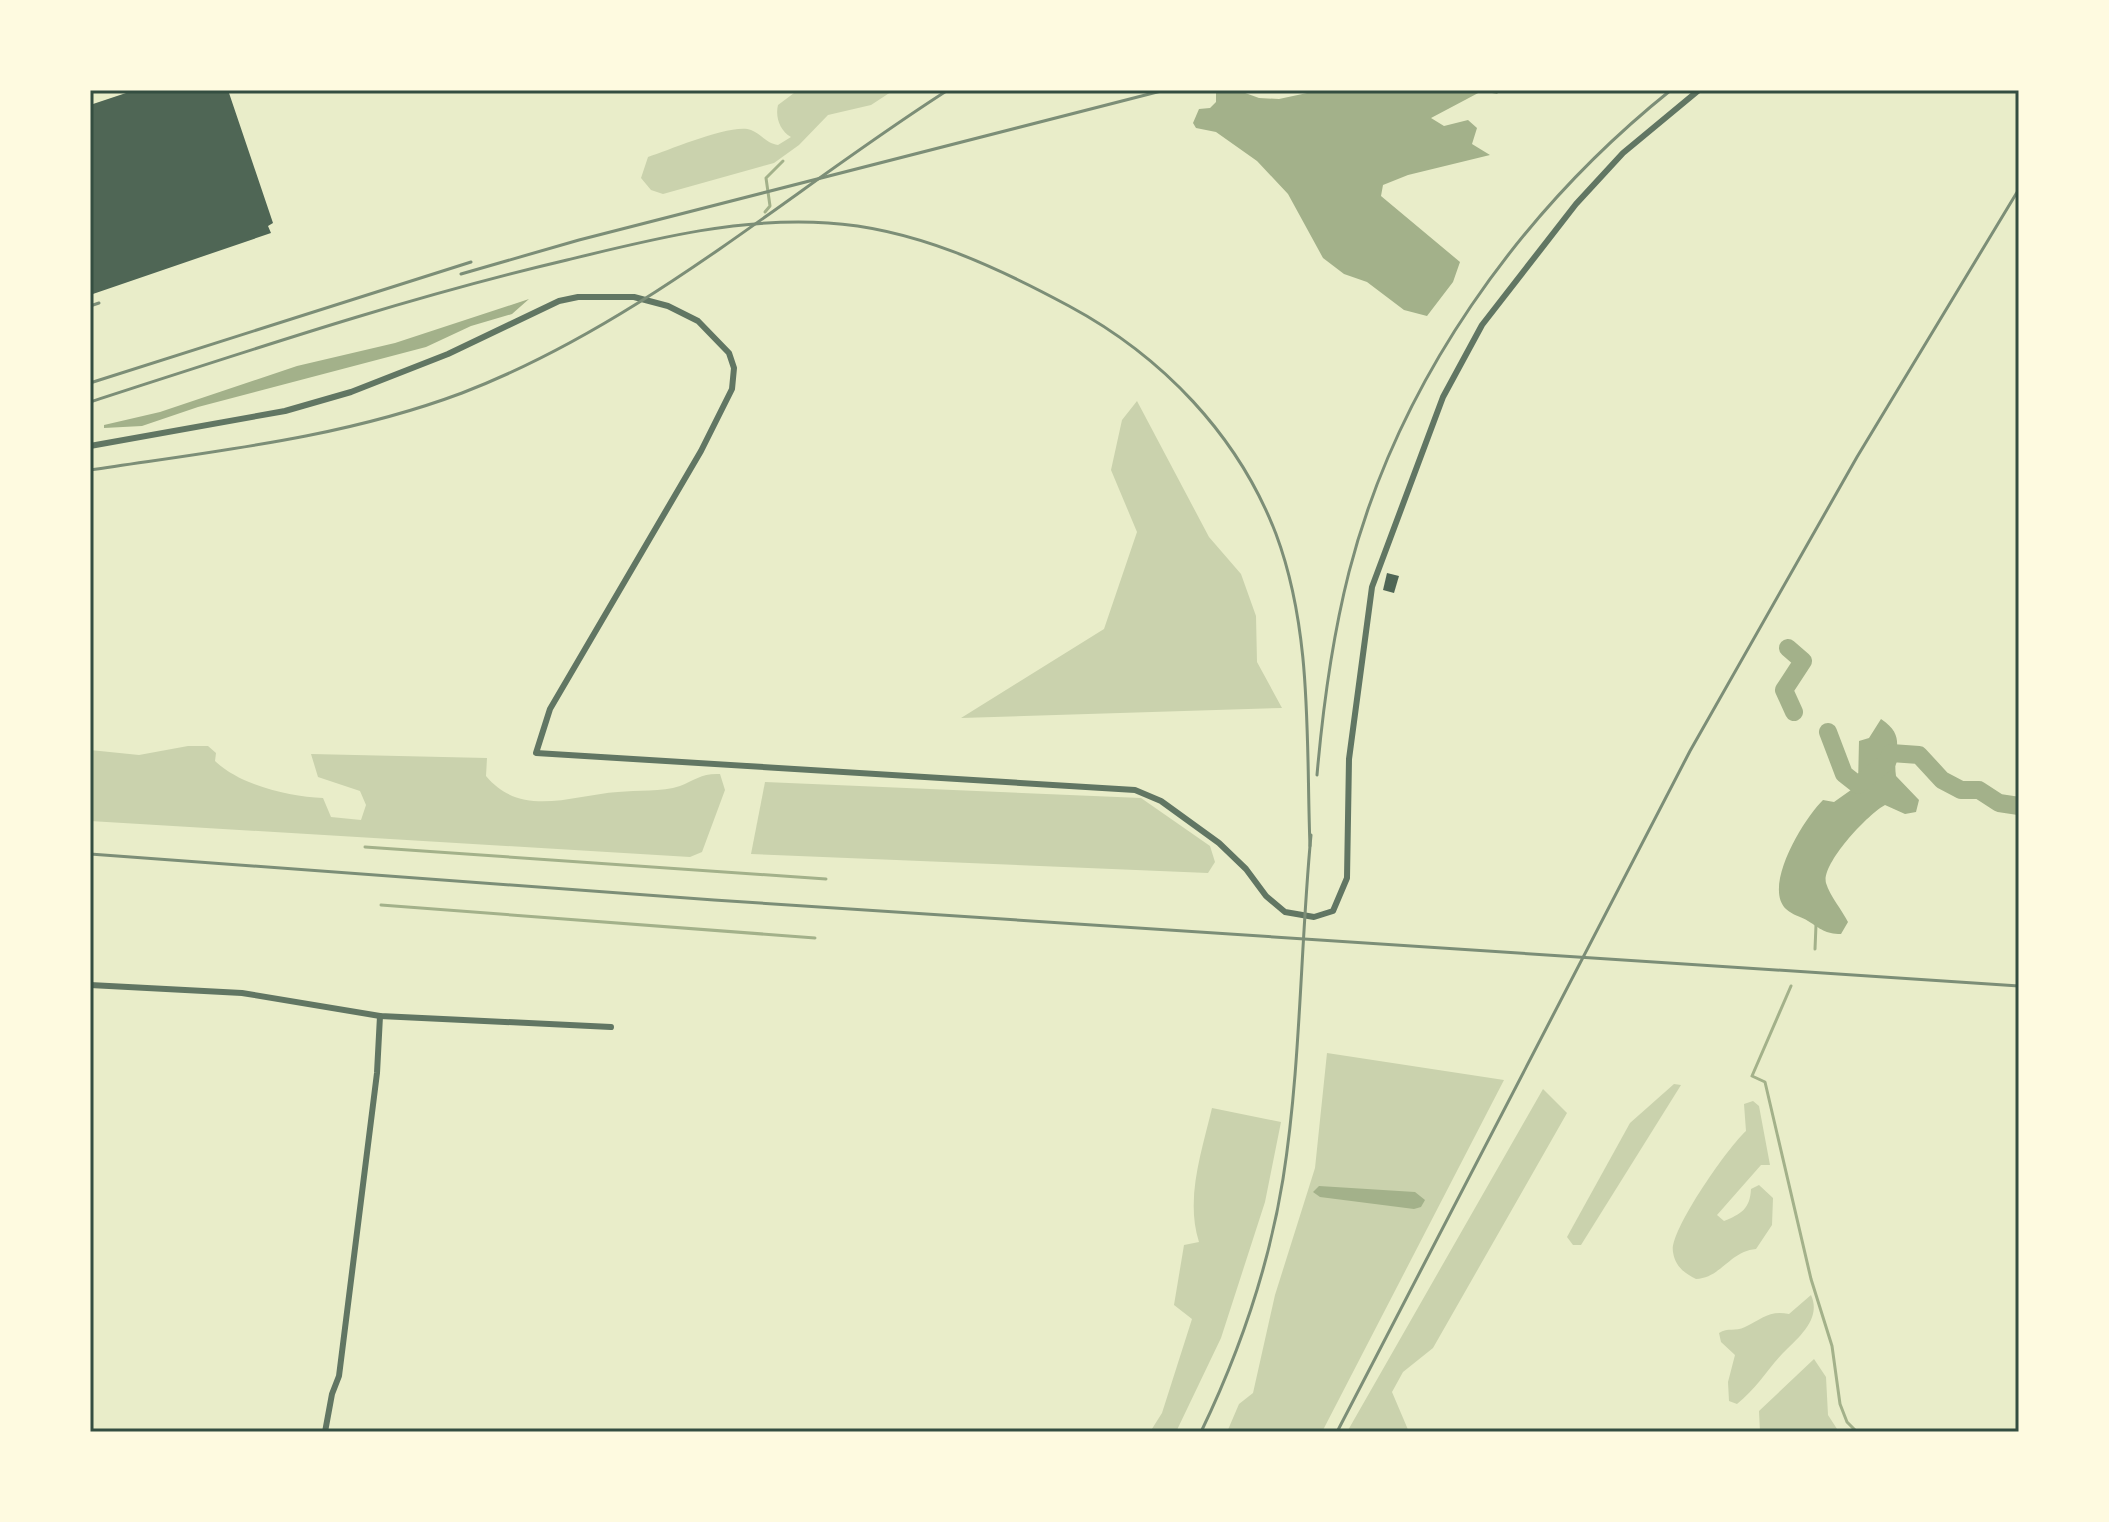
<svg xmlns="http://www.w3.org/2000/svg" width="2109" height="1522" font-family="'Fira Sans Condensed',sans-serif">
<rect width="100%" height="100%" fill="#e9edc9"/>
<!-- green -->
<g fill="#cad2ad">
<path d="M798,90h96l-23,15 -43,10 -29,30 -25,18 -111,31 -12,-4 -10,-12 7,-21c22,-7 84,-34 103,-27 10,4 15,13 27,15l13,-8c-11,-6 -16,-20 -13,-32z"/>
<path d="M1137,401l72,136 32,37 15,42 1,46 25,46 -321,10 143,-89 33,-97 -26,-62 11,-50z"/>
<path d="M188,746h20l8,7 -1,8c25,24 74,36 108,37l8,19 30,3 5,-15 -6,-14 -42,-14 -7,-23 176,4 -1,18c36,43 86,19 132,16 19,-2 44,0 62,-6 15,-6 22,-13 40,-12l5,16 -23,62 -12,5 -600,-36v-71l49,5z"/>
<path d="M765,782l376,16 69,48 5,16 -7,11 -457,-19z"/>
<path d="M1327,1053l177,27 -182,352h-95l12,-28 14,-11 22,-98 40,-127z"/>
<path d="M1674,1084l7,1 -100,160h-8l-6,-8 63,-114z"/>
<path d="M1543,1089l24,24 -134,235 -30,24 -11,20 17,40h-62z"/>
<path d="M1753,1101l6,5 11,59h-9l-44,50 7,6c17,-7 26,-12 27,-32l8,-4 14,13 -1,27 -16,24c-26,2 -35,29 -60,30 -12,-6 -21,-13 -23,-27 -4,-21 56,-106 73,-121l-2,-27z"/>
<path d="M1212,1108l69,14 -16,80 -44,136 -45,94h-26l12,-19 30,-94 -18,-14 10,-60 15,-3c-14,-44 3,-91 13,-134z"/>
<path d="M1811,1295c11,24 -13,43 -28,58 -16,17 -27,36 -46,51l-8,-3 -1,-19 7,-27 -14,-13 -2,-9c9,-6 16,-1 26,-6 17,-8 24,-17 44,-13z"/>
<path d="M1814,1359l12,18 2,38 11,17h-79l-1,-21z"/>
</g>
<!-- water -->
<g fill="#a3b18a">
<path d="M1216,90h21l22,8 20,1 42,-9h180l-4,4 -15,-3 -51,27 13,8 24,-6 9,8 -5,16 18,11 -82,20 -25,10 -2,11 79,66 -7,20 -26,34 -23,-6 -37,-28 -23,-8 -21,-16 -35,-64 -31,-33 -41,-29 -20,-4 -3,-5 6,-14 11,-1 6,-6z"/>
<path d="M529,299l-17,15 -41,12 -45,21 -228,60 -56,19 -38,2v-3l56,-13 137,-46 98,-23z"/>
<path d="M1881,719c27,18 11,31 15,57l23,24 -3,12 -11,2 -20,-9c-17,9 -64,59 -59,78 4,13 16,27 22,39l-7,12c-16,0 -20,-5 -33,-13 -6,-4 -16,-6 -22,-12 -24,-23 19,-92 37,-109l11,2 24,-17 1,-44 10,-3z"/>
<path d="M1319,1186l96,6 10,8 -4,7 -7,2 -94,-12 -7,-5z"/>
</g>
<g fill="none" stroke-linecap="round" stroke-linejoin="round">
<!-- stream -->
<g stroke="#a3b18a" stroke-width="3">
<path d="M765,212l5,-6 -4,-28 17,-17"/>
<path d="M365,847l461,32"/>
<path d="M381,905l434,33"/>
<path d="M1815,949l1,-24"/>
<path d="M1791,986l-39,90 13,6 46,197 21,67 8,58 7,18 10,10"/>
</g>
<!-- river -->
<g stroke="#a3b18a" stroke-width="18">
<path d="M1788,648l15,13 -19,29 10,22"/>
<path d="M1828,732l16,42 14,11 29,-23 4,-9 28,2 23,25 19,10h18l20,13 20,3"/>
</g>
</g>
<!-- building -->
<g fill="#4f6655">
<path d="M135,90h93l45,133 -5,3 3,7 -181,62v-190z"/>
<path d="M1387,573l12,3 -5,17 -11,-3z"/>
</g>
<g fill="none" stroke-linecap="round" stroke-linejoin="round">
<!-- minor -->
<g stroke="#617663" stroke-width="6">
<path d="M90,446l195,-35 66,-19 97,-38 111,-53 19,-4h56l34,9 30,15 31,32 5,15 -2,21 -31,62 -151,258 -14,44 599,37 26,11 58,42 27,26 20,27 19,16 29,5 19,-6 14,-33 2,-119 23,-172 71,-190 39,-72 94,-121 47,-51 76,-63"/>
<path d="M90,985l152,8 138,23 231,11"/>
<path d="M325,1432l7,-38 7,-18 38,-303 3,-57"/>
</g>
<!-- rail -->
<g stroke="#7c8e77" stroke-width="3">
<path d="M461,274l118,-34 586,-150"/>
<path d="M90,306l9,-3"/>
<path d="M90,383l381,-121"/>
<path d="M90,402c158,-51 315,-104 477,-142 86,-21 172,-43 261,-37 85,5 167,43 241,83 93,50 169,129 207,228 37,99 30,209 34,312"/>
<path d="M90,470c126,-19 252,-32 372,-77 180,-69 326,-201 486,-303"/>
<path d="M1317,775c6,-69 15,-136 32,-203 49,-190 170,-360 322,-482"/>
<path d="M90,854l624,46 1305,86"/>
<path d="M1201,1432c38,-79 68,-166 82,-253 18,-114 17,-229 28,-344"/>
<path d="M1337,1432l353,-681 167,-294 162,-268"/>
</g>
</g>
<!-- border -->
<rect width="2109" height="1522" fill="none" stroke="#fefae0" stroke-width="184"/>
<rect x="92" y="92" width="1925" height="1338" fill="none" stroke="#344e41" stroke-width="3"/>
</svg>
